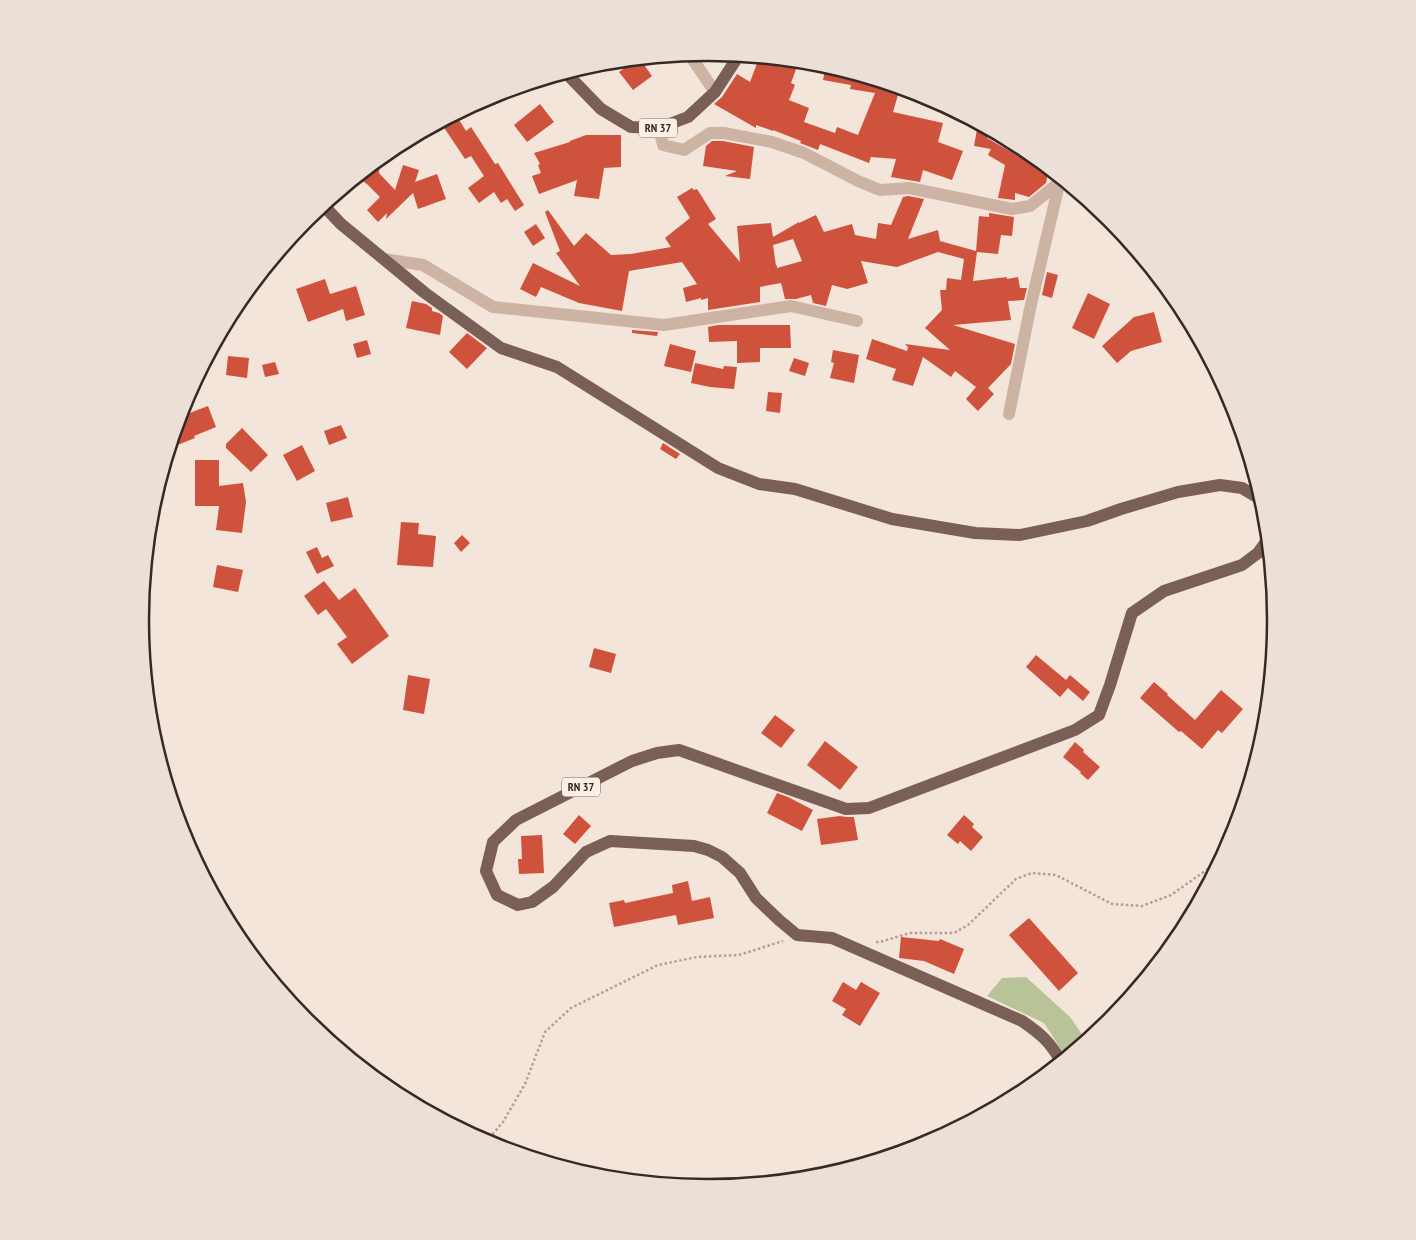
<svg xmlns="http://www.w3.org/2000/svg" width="1416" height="1240" font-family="'PT Sans Narrow',sans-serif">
<rect width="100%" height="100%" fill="#f3e5d9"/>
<!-- green -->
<path fill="#b9c398" d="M1026,977l44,40 16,23 -20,17 -22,-34 -57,-27 15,-18z"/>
<!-- building -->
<g fill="#cf523c" fill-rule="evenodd">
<path d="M759,58l40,3 -8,22 4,2 -6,15 20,8 -5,14 31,11 2,-6 21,8 17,-42 -25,-4 1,-4 -28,-5 3,-15 74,23 -7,24 50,11 -5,19 25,9 -11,29 -29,-10 -3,12 -29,-5 5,-18 -25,-2 -2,6 -49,-19 -2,6 -18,-7 1,-2 -28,-11v1l-17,-6v3l-42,-24 8,-7 15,-23 13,8z"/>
<path d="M640,59l12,17 -19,14 -14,-18 10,-7 -4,-4z"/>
<path d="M540,104l14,18 -27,20 -13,-17z"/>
<path d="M456,115l10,16 5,-4 24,37 3,-1 26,42 -9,6 -8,-12 -6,4 -7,-11 -15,11 -11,-15 16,-12 -13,-20 -6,3 -24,-36z"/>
<path d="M978,124l10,5 -1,9 31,18 2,-10 29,23 -3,14 -17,14 -14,-4v7l-17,-2 7,-33 -17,-10 3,-6 -17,-3z"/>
<path d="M586,135h35v32l-17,1 -5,31 -25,-3 3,-16 -38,14 -7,-18 9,-3 -3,-8 2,-1 -6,-11 36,-11v-1z"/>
<path d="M712,141h11l31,6 -4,32 -25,-3 12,-5 -34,-5 3,-20z"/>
<path d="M380,159l-1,14 16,17 8,-25 16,5 -4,12 22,-8 9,25 -28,10 -5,-16 -27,26 1,-6 -9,9 -11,-12 13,-13 -12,-12 -10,-8z"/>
<path d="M692,188l2,2 3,-1 19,30 -8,5 32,38 -3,-36 34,-3 2,14 26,-15v1l17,-8 8,17 28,-8 3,11 21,4 2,-16 13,2 12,-28 5,-1 16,3 -16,40 30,-9 2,11 36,10 3,-35 10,1v-4l25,4 -2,19 -11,-1 -3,19 -21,-2 -4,29 34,-4v2l11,-2 2,11h7l-3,12 -16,1 3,19 -58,5 62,19 -4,20 -23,24 6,6 -16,17 -12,-12 10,-12 -21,-16 -4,6 -28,-20 -10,29 -21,-6 4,-11 -30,-10 6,-20 35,12 1,-4 -3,-3 45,6 -25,-22 17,-18 -2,-20h6l1,-12 14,2 3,-21 -26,-7 -41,15 -36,-6 7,22 -21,6 -15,-4 -6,21 -13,-3 -2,-8 -15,4h-11l-4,-16 -21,4v15l-52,8v-12l-7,2v-2l-15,4 -3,-14 14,-4 -15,-22 -53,9 -7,40 -43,-8 -38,-16 -5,10 -16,-8 13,-26 47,23 -24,-33 4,-2 -15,-39 3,-2 26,36 12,-13 25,22 20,-1 40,-7 -6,-9 25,-20 -13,-21zM793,239l9,22 -25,7v-3l-1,1 -3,-21z"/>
<path d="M536,224l9,14 -12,8 -9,-14z"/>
<path d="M1047,272l11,3 -6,23 -10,-3z"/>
<path d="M325,279l5,15 26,-8 9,29 -19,6 -3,-12 -35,13 -12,-33z"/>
<path d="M1088,293l22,11 -16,35 -22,-11z"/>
<path d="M412,301l14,3 6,4v3l7,2 4,3 -3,19 -34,-7z"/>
<path d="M1154,312l8,30 -31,9 -14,12 -15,-17 32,-29z"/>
<path d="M718,325h72l1,23h-31v14l-23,1v-22l-28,1 -1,-15z"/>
<path d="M632,330l26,2 -1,4 -25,-3z"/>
<path d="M467,333l20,15 -20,21 -18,-17z"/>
<path d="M367,340l4,14 -14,4 -4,-14z"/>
<path d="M670,344l26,7 -5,21 -27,-6z"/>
<path d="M833,350l26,5 -5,28 -24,-5 4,-15 -3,-1z"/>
<path d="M228,356l21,2 -2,20 -21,-3z"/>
<path d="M794,358l15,5 -4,13 -16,-5z"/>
<path d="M275,362l4,12 -14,3 -3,-12z"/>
<path d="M695,363l28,6 1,-3 13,1 -3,22 -24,-2 -19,-4z"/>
<path d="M768,392l14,1 -2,20 -14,-2z"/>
<path d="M208,406l8,21 -22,9 1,2 -25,10 9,-31z"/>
<path d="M341,425l6,13 -18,7 -5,-14z"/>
<path d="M242,428l26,27 -17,17 -25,-24v-4z"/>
<path d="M663,443l17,11 -4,5 -16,-10z"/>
<path d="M302,445l13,26 -18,10 -14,-26z"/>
<path d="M195,460h24v26l24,-3 3,19 -4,31 -26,-3 3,-24h-24z"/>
<path d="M348,497l5,20 -22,5 -5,-19z"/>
<path d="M401,522l18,1 -1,11 18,2 -3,31 -36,-2z"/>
<path d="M462,535l8,8 -9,9 -7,-9z"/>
<path d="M317,547l5,11 6,-3 6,11 -17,8 -11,-22z"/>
<path d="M217,565l26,5 -5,22 -25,-5z"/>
<path d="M324,581l15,19 16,-12 34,48 -37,28 -15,-20 10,-7 -21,-28 -8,6 -14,-19z"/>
<path d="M594,648l22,6 -5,19 -22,-6z"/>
<path d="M1036,655l30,25 4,-5 20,17 -7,9 -15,-13 -8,9 -34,-30z"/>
<path d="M408,675l22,4 -6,35 -21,-4z"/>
<path d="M1154,682l14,12 -1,1 28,25 26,-30 22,19 -21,24 -4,-3 -16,19 -21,-18 -2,1 -39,-34z"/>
<path d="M775,715l20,15 -14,18 -20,-15z"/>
<path d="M825,741l33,26 -18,23 -33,-25z"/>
<path d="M1075,742l9,8 -1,2 17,15 -12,13 -8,-7 1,-1 -18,-15z"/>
<path d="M777,793l11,4 25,13 -11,21 -35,-18z"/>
<path d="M579,815l12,11 -16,18 -12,-10z"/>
<path d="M964,815l10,9 -2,3 11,10 -12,14 -11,-10 -2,3 -11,-9z"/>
<path d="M840,816l6,1h8l4,23 -37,5 -4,-26z"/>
<path d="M542,835l2,38 -25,1 -1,-15h4l-1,-23z"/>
<path d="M688,881l4,20 18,-4 4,21 -36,7 -2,-10 -62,12 -5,-24 15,-3 1,3 48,-10 -1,-8z"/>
<path d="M1029,918l49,55 -19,18 -50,-56z"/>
<path d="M901,937l38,4 1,-2 24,10 -10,25 -30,-13 -25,-3z"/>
<path d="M843,982l13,8 5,-8 19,11 -20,33 -18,-11 4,-6 -14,-8z"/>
</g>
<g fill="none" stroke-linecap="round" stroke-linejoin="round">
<!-- path -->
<g stroke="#b89d8e" stroke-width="2.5" stroke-dasharray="2.5 2.5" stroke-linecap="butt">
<path d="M876,942h4l30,-9h44l14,-8 48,-46 16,-6 24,2 56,29 30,2 29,-11 44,-31 9,-26 15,-23"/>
<path d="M486,1142l17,-20 22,-38 20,-52 26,-24 87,-43 39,-8 42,-2 44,-14"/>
</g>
<!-- minor -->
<g stroke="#ccb3a4" stroke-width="12">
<path d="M689,54l26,38"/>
<path d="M659,128l4,17 21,5 26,-17h14l48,9 32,11 54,28 22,9 29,-2 103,21 18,-3 30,-24"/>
<path d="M384,259l39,6 70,42 171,18 127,-19 66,15"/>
<path d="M1009,414l21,-105 30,-129"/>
</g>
<!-- primary -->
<g stroke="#7a5f56" stroke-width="12">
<path d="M566,73l35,36 30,18 28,1 29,-11 27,-25 24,-37"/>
<path d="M323,205l18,19 84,69 76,55 56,19 161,101 41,16 36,5 97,30 83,14 45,2 67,-14 34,-12 57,-17 42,-7 22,3 15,9 6,6"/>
<path d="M1061,1061c-12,-20 -20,-27 -39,-40l-190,-83 -35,-3 -18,-15 -23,-22 -16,-25 -18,-16 -14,-7 -14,-4 -84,-5 -24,11 -33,35 -21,15 -14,3 -21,-10 -11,-24 7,-29 23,-22 116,-59 25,-8 22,-3 167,59 23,-1 206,-78 24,-15 11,-30 22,-72 32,-22 78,-26 16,-12 10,-14"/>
</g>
</g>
<g text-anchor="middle" stroke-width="4.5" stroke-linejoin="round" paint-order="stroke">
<!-- shield labels -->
<g fill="#fbefe6" stroke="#726560" stroke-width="1">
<rect x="639" y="118.5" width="38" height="19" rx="4"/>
<rect x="562" y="777.5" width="38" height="19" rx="4"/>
</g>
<g font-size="12" font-weight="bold" fill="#372a26">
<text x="658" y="132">RN 37</text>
<text x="581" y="791">RN 37</text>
</g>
</g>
<!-- crop -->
<path d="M0 0H1416V1240H0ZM149 620a559 559 0 1 1 1118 0a559 559 0 1 1-1118 0Z" fill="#ebdfd7" fill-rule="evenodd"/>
<path fill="none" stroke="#372a26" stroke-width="2.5" d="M149 620a559 559 0 1 1 1118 0a559 559 0 1 1-1118 0Z"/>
</svg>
